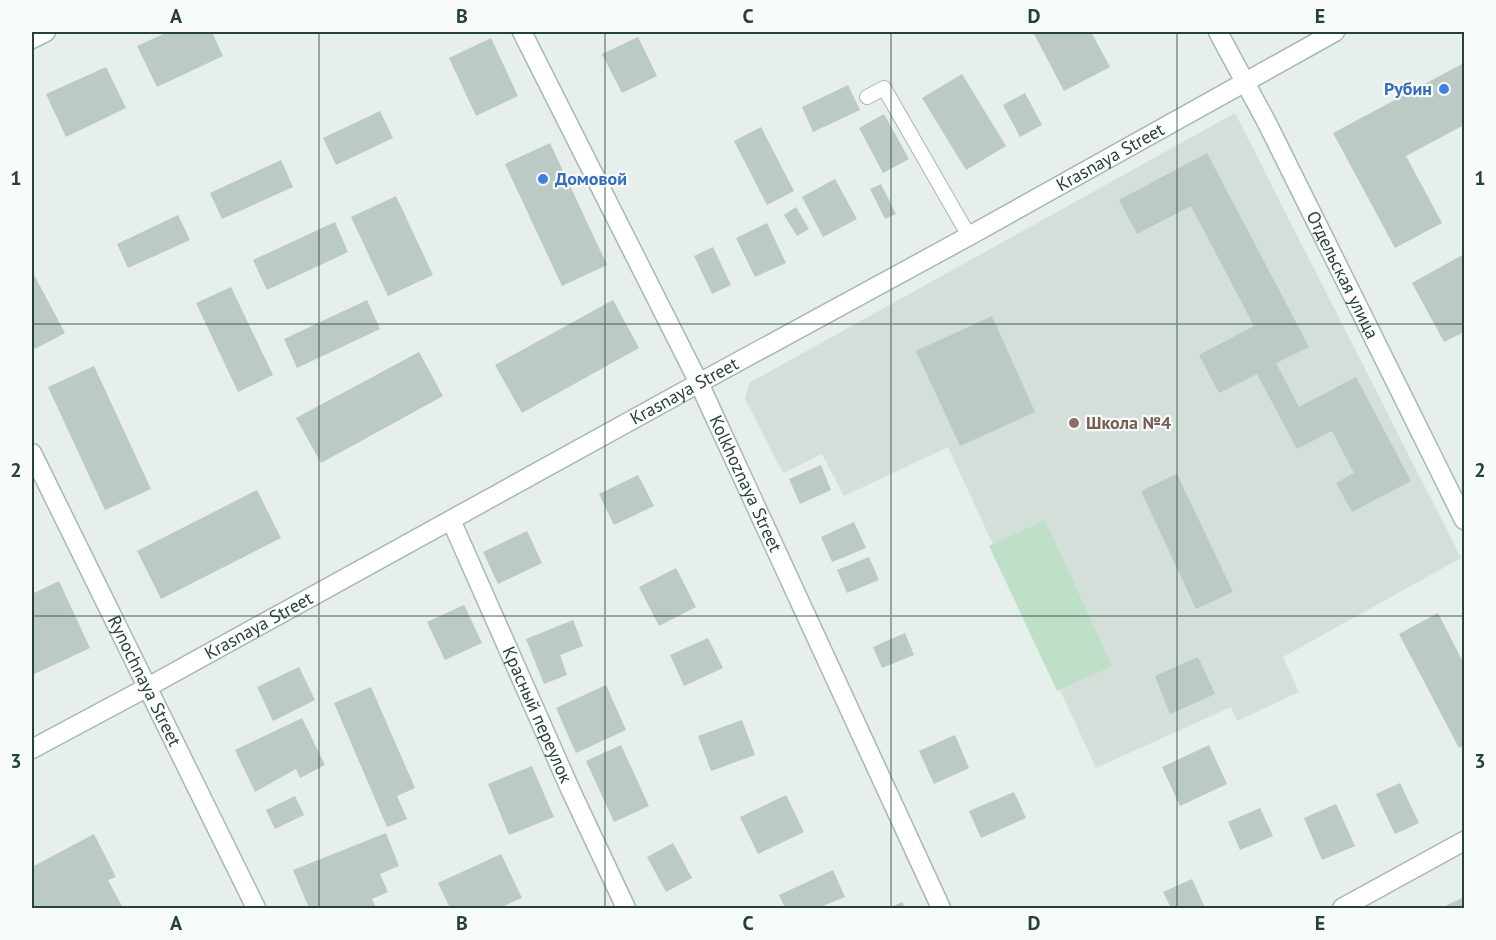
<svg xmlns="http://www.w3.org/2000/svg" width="1496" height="940" font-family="'PT Sans',sans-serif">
<rect width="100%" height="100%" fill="#e6efeb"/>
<!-- built -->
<path fill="#d4dfda" d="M1235,113l226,445 -178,99 16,35 -62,29 -6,-14 -135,61 -148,-321 -104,49 -22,-42 -39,19 -38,-74 4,-16z"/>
<!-- green -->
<path fill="#bfe0c8" d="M1045,520l67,146 -55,25 -68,-145z"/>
<!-- building -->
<g fill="#bbcac4">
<path d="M168,32h44l11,24 -66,31 -20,-41z"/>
<path d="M1033,32h58l19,35 -46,24z"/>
<path d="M638,37l19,39 -35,17 -20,-39z"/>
<path d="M491,38l27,58 -42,20 -27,-58z"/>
<path d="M1462,64l2,6v55l-58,31 36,67 -47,25 -62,-115z"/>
<path d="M106,67l20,41 -60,29 -20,-43z"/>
<path d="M962,74l44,72 -40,24 -44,-72z"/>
<path d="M848,85l12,25 -47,22 -11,-25z"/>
<path d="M1025,93l17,32 -22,12 -17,-32z"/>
<path d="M380,111l13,27 -57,27 -13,-27z"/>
<path d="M884,114l25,45 -26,14 -24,-45z"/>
<path d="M761,127l33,64 -27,14 -33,-64z"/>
<path d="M550,143l57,122 -45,21 -57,-122z"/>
<path d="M1207,153l102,194 -33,16 23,44 57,-30 55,104 -59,31 -16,-29 18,-10 -22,-42 -35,18 -40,-75 -38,19 -20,-38 55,-29 -63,-120 -54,28 -18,-34z"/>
<path d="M281,160l12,27 -71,32 -12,-26z"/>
<path d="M835,179l22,40 -34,18 -21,-40z"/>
<path d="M881,184l15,30 -11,5 -15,-30z"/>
<path d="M396,196l37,79 -45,21 -37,-79z"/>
<path d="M796,207l13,22 -12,7 -13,-21z"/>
<path d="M178,215l12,25 -62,28 -11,-24z"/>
<path d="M335,222l13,30 -81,38 -14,-30z"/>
<path d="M767,223l19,40 -31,14 -19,-39z"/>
<path d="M713,247l18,38 -19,9 -18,-38z"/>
<path d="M1464,254v78l-20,10 -32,-59z"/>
<path d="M32,271l33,62 -30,16 -3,-6z"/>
<path d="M231,287l42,88 -35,17 -42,-89z"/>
<path d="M367,300l13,29 -83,39 -13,-29z"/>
<path d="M613,300l26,48 -117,65 -27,-48z"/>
<path d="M992,316l43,96 -75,34 -44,-95z"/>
<path d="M419,352l24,44 -122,67 -25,-45z"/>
<path d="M94,366l57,123 -46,21 -57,-123z"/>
<path d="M821,465l10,25 -31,14 -11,-25z"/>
<path d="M1177,474l56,118 -37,17 -55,-118z"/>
<path d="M638,475l16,31 -40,19 -15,-31z"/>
<path d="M257,490l24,48 -120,61 -24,-48z"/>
<path d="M854,522l12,26 -34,14 -11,-25z"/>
<path d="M527,531l15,32 -44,21 -15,-32z"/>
<path d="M869,557l10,23 -32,13 -10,-23z"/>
<path d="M676,568l20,39 -37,19 -20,-39z"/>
<path d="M59,581l31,67 -58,27v-81z"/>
<path d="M464,605l18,38 -37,17 -18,-38z"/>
<path d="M1438,613l26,51v81l-5,3 -60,-114z"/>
<path d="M573,620l10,26 -23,9 7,20 -23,9 -18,-45z"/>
<path d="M905,633l9,22 -32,13 -9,-21z"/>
<path d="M708,638l15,30 -39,18 -14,-31z"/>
<path d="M1198,657l17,37 -45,20 -15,-38z"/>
<path d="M299,667l16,33 -42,21 -16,-34z"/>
<path d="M606,685l20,45 -50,23 -20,-45z"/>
<path d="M371,687l44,101 -18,8 10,23 -20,8 -53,-124z"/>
<path d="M302,718l23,47 -25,13 -4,-9 -41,23 -20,-42z"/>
<path d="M742,720l13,35 -44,16 -13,-35z"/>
<path d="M955,735l14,33 -35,16 -15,-33z"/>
<path d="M621,745l28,61 -35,16 -28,-61z"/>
<path d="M1209,745l18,39 -47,22 -18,-39z"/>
<path d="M532,766l22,51 -45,18 -21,-51z"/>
<path d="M1400,783l19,40 -24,11 -19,-40z"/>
<path d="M1014,792l12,26 -45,20 -12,-27z"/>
<path d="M786,795l18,37 -46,22 -18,-37z"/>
<path d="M295,796l9,19 -29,14 -9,-19z"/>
<path d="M1336,804l19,42 -33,14 -18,-42z"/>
<path d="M1260,808l13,28 -33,14 -12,-28z"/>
<path d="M386,833l13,33 -19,8 8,18 -16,7 4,9h-67l-16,-38z"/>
<path d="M94,834l22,43 -8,3 15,28h-91v-31l2,-1 -2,-9z"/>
<path d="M673,843l19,35 -26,14 -19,-35z"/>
<path d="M501,854l21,44 -23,10h-49l-12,-25z"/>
<path d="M833,870l12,27 -27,11h-33l-6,-13z"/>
<path d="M1192,879l13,29h-34l-8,-16z"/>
<path d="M1464,897v11h-23z"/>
<path d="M902,902l4,6h-16z"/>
</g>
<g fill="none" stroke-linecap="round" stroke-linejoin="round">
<defs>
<path id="service" d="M867,97l17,-9 85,148"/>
<g id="minor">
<path id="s1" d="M522,32l177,351 242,525"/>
<path id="s2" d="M451,520l120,271 55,117"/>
<path id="s3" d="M32,749l114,-61 553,-305 270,-147 366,-204"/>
<path d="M1342,908l122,-67"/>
</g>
<g id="tertiary">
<path id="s4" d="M1218,32l49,91 197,397"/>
<path id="s5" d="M32,453l224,455"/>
</g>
<path id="secondary" d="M32,39l14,-7"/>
</defs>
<!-- service casing -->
<use href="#service" stroke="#a8b8b2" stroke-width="16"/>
<!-- minor casing -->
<use href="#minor" stroke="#a8b8b2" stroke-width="21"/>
<!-- tertiary casing -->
<use href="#tertiary" stroke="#a8b8b2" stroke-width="21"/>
<!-- secondary casing -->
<use href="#secondary" stroke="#a4bbb3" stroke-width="21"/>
<!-- service -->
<use href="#service" stroke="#fff" stroke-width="14"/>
<!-- minor -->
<use href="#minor" stroke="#fff" stroke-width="18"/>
<!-- tertiary -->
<use href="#tertiary" stroke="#fff" stroke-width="18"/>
<!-- secondary -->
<use href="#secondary" stroke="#fff" stroke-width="18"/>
</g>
<!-- grid -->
<path fill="none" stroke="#24423a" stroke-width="1.5" stroke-opacity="0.55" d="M319,32v876M605,32v876M891,32v876M1177,32v876M32,324h1432M32,616h1432"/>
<!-- markers -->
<g fill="#3f7fe0" stroke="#f7fbf9" stroke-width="2">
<circle cx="1444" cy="89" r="6"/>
<circle cx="543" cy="179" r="6"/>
</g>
<circle fill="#8d6e63" stroke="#f7fbf9" stroke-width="2" cx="1074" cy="423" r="6"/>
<g text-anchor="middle" stroke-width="4.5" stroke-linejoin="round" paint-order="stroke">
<!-- shop labels -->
<g font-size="18" font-weight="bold" fill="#366cbe" stroke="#f7fbf9" text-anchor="end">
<text x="1432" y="95">Рубин</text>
<text x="555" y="185" text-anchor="start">Домовой</text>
</g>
<!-- street labels -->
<g font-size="18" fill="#24423a" stroke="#f7fbf9">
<text dy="6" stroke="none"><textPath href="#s3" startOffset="1230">Krasnaya Street</textPath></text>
<text dy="6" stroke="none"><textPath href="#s4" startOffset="273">Отдельская улица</textPath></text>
<text dy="6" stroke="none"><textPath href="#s3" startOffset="744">Krasnaya Street</textPath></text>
<text dy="6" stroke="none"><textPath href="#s1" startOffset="504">Kolkhoznaya Street</textPath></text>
<text dy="6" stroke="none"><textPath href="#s3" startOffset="258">Krasnaya Street</textPath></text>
<text dy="6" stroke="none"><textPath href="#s5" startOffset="254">Rynochnaya Street</textPath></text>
<text dy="6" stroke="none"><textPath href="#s2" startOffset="213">Красный переулок</textPath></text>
</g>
<!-- education labels -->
<g font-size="18" font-weight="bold" fill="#785e54" stroke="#f7fbf9" text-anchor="start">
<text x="1086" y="429">Школа №4</text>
</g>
</g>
<!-- border -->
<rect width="1496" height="940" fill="none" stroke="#f7fbf9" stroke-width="66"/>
<rect x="33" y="33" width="1430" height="874" fill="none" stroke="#24423a" stroke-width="2"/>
<g font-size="20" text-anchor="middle" font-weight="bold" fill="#24423a">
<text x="176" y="23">A</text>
<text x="462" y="23">B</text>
<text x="748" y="23">C</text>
<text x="1034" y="23">D</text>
<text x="1320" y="23">E</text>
<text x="16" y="185">1</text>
<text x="1480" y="185">1</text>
<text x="16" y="477">2</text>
<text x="1480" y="477">2</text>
<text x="16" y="768">3</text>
<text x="1480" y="768">3</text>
<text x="176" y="930">A</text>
<text x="462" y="930">B</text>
<text x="748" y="930">C</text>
<text x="1034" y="930">D</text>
<text x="1320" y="930">E</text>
</g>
</svg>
